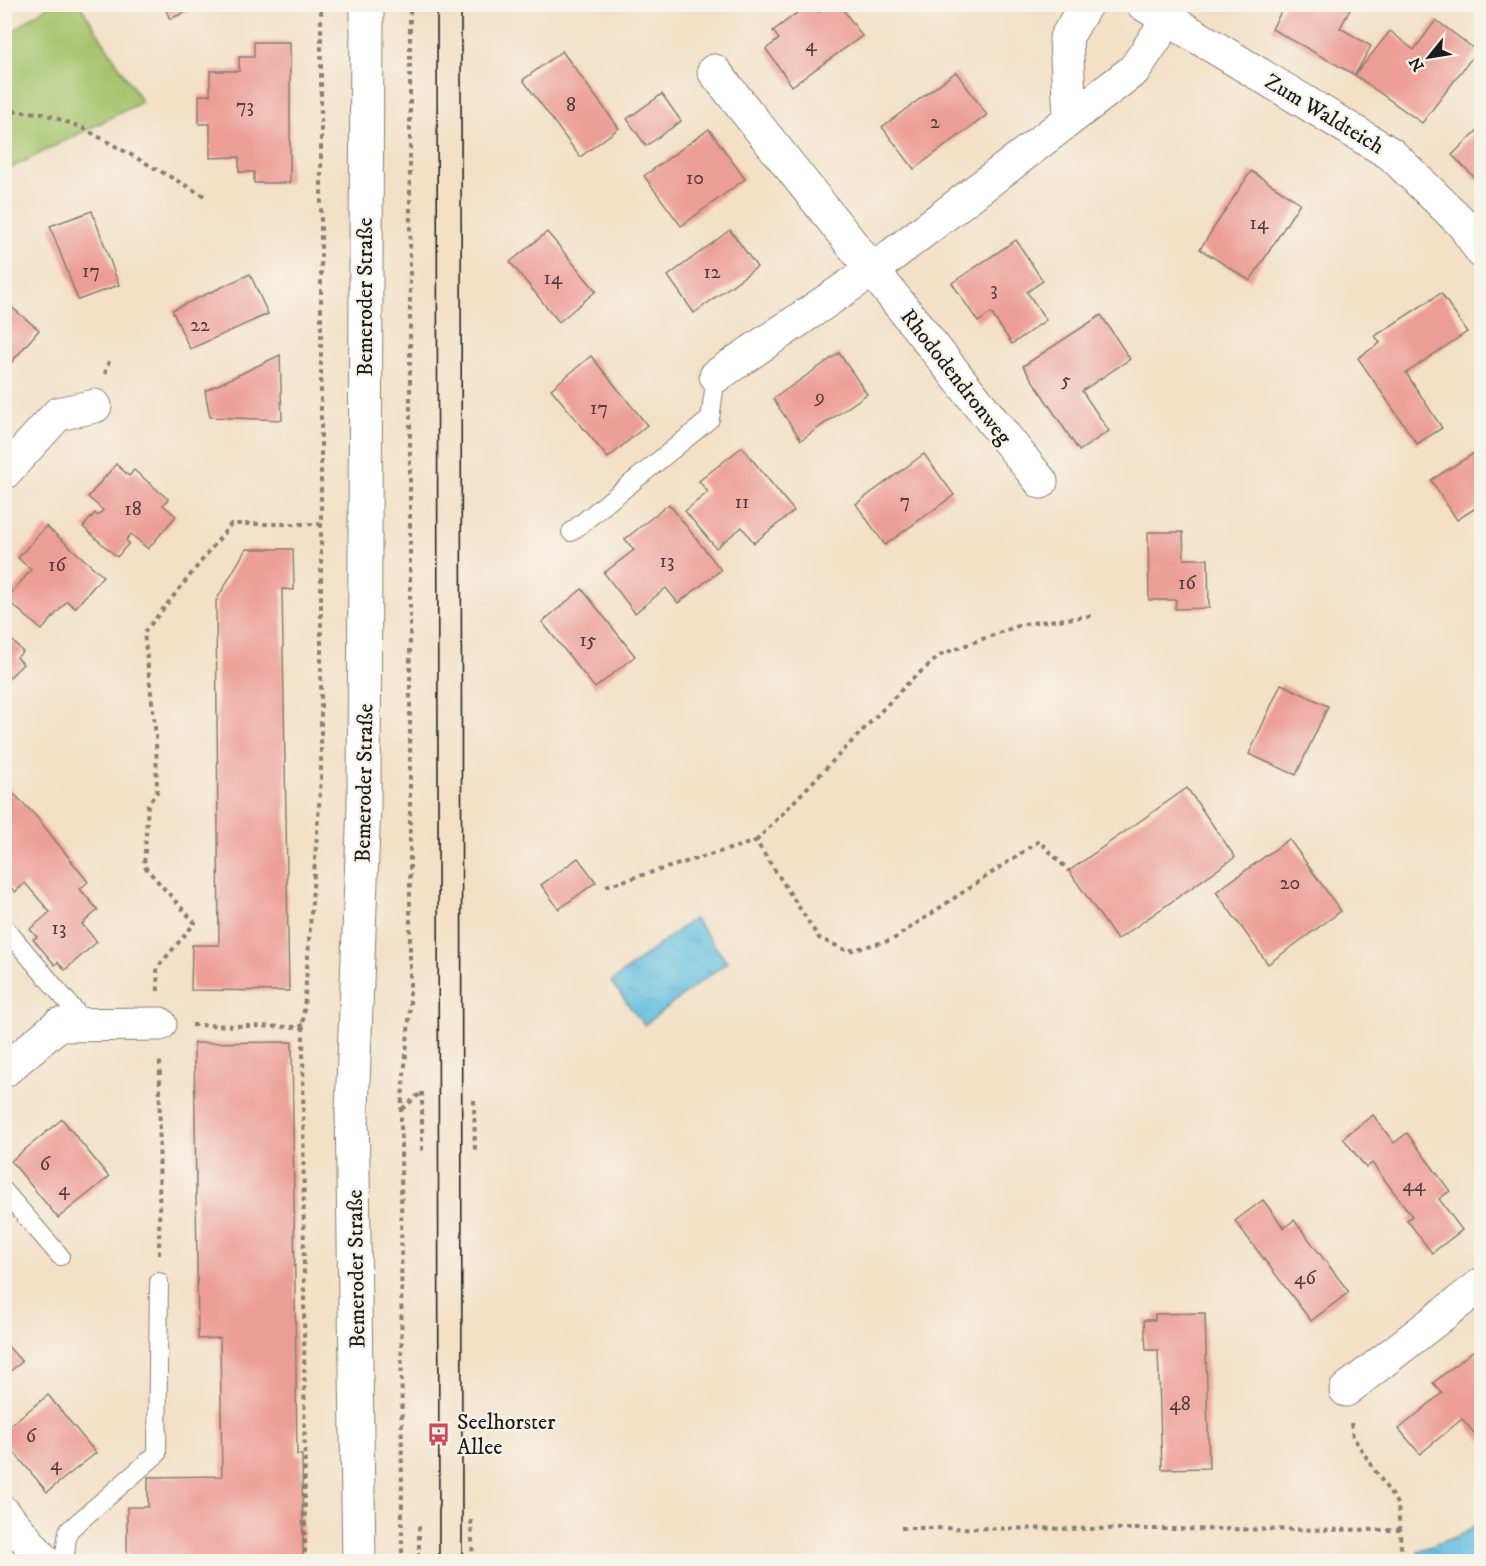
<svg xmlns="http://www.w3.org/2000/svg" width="1486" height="1566" font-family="'IM FELL DW Pica',serif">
<defs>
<pattern id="water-ripples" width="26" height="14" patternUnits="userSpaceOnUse" patternTransform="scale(1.5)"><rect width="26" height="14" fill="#63c0e1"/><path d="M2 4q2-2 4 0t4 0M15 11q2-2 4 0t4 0" fill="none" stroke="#55a4c0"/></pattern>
</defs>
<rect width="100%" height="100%" fill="#f7f3e8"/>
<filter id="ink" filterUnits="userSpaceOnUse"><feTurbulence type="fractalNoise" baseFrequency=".0167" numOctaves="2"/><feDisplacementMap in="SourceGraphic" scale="12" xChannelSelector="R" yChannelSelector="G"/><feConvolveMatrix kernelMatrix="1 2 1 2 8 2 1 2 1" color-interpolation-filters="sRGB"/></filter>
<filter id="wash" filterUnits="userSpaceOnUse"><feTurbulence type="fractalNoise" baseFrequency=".008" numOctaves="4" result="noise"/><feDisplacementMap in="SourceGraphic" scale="24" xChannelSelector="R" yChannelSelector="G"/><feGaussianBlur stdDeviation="1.35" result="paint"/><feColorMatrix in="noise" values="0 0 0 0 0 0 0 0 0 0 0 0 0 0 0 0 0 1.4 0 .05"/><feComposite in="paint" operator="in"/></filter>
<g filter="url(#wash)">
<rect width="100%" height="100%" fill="#f3e0c6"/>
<!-- park -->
<path fill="#a4c36b" stroke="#607044" stroke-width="1.5" d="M49,5h31l62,97 -137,69v-134z"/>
<!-- water -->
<g fill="url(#water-ripples)" stroke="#406e7e" stroke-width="1.5">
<path d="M694,918l33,44 -83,63 -33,-43z"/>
<path d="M1481,1520v41h-63v-10l47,-18z"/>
</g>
<g id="blocks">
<!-- building -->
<g fill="#ec9d96">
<path d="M163,4h40l-33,15z"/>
<path d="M809,4h4l6,8 10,-7h11l22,31 -70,50 -26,-37 13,-10 -6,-8z"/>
<path d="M1285,4h68l-13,24 31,18 -16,29 -83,-46z"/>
<path d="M1436,20l41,31 -55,72 -67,-48 35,-44 24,19z"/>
<path d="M254,42h36v141h-36v-11h-15v-15l-29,1v-34h-11v-29h11v-24h29v-14h15z"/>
<path d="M562,51l57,77 -39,29 -57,-77z"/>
<path d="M956,72l31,43 -73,54 -32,-42z"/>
<path d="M662,94l19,27 -35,25 -19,-27z"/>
<path d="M1482,126v59l-30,-30z"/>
<path d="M709,129l36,50 -64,47 -37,-50z"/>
<path d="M1251,171l49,32 -50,78 -50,-32z"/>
<path d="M92,211l27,74 -41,15 -28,-74z"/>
<path d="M730,230l27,37 -63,46 -26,-37z"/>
<path d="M547,232l49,59 -37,31 -49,-60z"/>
<path d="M1016,240l27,41 -16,11 19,28 -34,24 -21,-31 -13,9 -26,-39z"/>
<path d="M250,274l18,40 -78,35 -18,-39z"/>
<path d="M1441,293l26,39 -61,41 36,55 -25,16 -59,-86 22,-15 -5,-7z"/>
<path d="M4,301l35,29 -28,33 -7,-6z"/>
<path d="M1101,315l29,44 -48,32 27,40 -30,20 -56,-85z"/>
<path d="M839,353l28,41 -66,46 -28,-41z"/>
<path d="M280,355l2,65 -72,-3 -5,-26z"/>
<path d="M591,356l56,69 -39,33 -57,-69z"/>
<path d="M742,447l52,64 -40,32 -12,-16 -26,21 -31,-37 23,-19 -9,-11z"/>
<path d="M1482,448v56l-25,16 -26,-40z"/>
<path d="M924,454l30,41 -69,50 -29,-41z"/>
<path d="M116,464l13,12 5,-6 34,29 -5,6 13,11 -28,33 -17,-15 -5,6 3,3 -12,14 -34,-30 12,-14 3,3 5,-6 -15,-13z"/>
<path d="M669,504l52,66 -43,33 -12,-15 -31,25 -31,-40 30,-23 -9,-11z"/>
<path d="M46,526l57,50 -28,32 -8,-7 -25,29 -36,-31 25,-29 -13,-12z"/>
<path d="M1148,532h35l1,27h24l1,49 -34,1 1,-9h-27z"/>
<path d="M246,549h47l1,41 -12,-1 7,402 -98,-1 1,-45h27l-3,-344z"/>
<path d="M582,589l53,67 -40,32 -53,-66z"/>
<path d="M4,632l19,20 -6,5 6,7 -19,19z"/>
<path d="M1281,684l47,22 -32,69 -47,-21z"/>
<path d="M4,784l32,32 52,66 -8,7 18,21 -16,14 15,18 -32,28 -7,-8 -3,3 -22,-26 4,-2 -7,-8 20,-17 -25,-29 -10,9 -5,-5 -3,2 -3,-3z"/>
<path d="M1187,788l48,69 -118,83 -48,-69z"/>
<path d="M1289,839l52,72 -73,53 -52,-72z"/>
<path d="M578,858l18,24 -37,27 -18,-24z"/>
<path d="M292,1042l5,413h5l1,107h-176v-55h21v-30l74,-1 -2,-138 -22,1 -4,-296z"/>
<path d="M1373,1115l21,28 13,-10 43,58 -11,8 23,31 -30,23 -25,-33 5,-4 -40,-53 -6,5 -23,-30z"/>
<path d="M62,1119l47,58 -51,41 -47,-57z"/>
<path d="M1263,1200l21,28 10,-8 55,72 -38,29 -76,-100z"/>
<path d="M1205,1313l4,155 -47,1 -4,-119h-12l-2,-30h11v-6z"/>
<path d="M4,1342l18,20 -18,14z"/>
<path d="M1474,1350l8,9v83l-20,-23 -42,35 -21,-25 43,-36 -9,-10z"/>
<path d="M48,1395l48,58 -49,39 -43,-52v-10z"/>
</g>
</g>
</g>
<g filter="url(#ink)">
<use href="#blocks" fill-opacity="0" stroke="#887e71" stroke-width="1.5"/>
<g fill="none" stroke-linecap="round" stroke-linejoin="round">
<defs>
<g id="lane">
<path d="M571,532l139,-113 6,-43"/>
<path d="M4,927l83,98"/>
<path d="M4,1191l56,65"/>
<path d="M64,1562l4,-31 89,-77 2,-172"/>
</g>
<g id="street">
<path d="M1143,4l248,150 72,70 19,28"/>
<path d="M714,71l327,411"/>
<path d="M1070,117l-4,-79 20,-34"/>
<path d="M716,376l158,-107 260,-199 35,-52"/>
<path d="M4,473l54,-59 37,-8"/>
<path d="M4,1071l54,-46 102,-1"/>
<path d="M1346,1390l136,-106"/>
<path d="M4,1513l41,49"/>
</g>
<path id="secondary" d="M359,1562l-7,-453 12,-304 3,-801"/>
</defs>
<!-- lane casing -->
<use href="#lane" stroke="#887e71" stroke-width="20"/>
<!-- street casing -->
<use href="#street" stroke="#887e71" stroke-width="35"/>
<!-- secondary casing -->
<use href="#secondary" stroke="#887e71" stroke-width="35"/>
<!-- path -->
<g stroke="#887e71" stroke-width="4" stroke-dasharray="4.5 4.5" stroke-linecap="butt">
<path d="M4,111l38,2 41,15 125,70"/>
<path d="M105,374l5,-16"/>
<path d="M756,841l155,-161 31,-26 81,-30 68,-8"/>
<path d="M606,886l150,-45 63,97 29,13 44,-11 147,-99 30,30"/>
<path d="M158,991l-1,-23 38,-45 -51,-57 4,-62 9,-12 -1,-56 -12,-103 87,-109h89"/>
<path d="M192,1025l108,2 3,-3"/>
<path d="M422,1092v62"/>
<path d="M474,1100l1,53"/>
<path d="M402,1109l20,-17"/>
<path d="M159,1255l1,-196"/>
<path d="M1351,1423l2,14 45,68 4,57"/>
<path d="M471,1520l2,42"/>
<path d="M419,1526v36"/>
<path d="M901,1528l501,2"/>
<path d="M305,1562l-2,-539 18,-245v-774"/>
<path d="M402,1562l-1,-452 9,-101v-1005"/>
</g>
<!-- lane -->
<use href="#lane" stroke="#fff" stroke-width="18"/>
<!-- street -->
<use href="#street" stroke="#fff" stroke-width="33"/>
<!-- secondary -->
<use href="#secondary" stroke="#fff" stroke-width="33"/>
<!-- tram -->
<g stroke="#1c1c1c" stroke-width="1.5">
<path d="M437,4l2,1558"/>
<path d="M461,4l1,1558"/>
</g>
</g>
</g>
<!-- icons -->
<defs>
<symbol id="bus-bare" viewBox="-9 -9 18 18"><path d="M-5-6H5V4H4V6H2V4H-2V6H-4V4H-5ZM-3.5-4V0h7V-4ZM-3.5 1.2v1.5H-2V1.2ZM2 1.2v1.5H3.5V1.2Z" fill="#d1495b" stroke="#f7f3e8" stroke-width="2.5" paint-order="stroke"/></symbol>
</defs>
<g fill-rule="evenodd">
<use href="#bus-bare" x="422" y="1418" width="33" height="33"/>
</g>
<g text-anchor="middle" stroke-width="4.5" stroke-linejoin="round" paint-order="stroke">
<!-- number labels -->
<g font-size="20" fill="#503c3a">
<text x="811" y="51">4</text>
<text x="571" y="111">8</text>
<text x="245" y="112">73</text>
<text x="935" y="128">2</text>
<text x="695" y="184">10</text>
<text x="1259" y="229">14</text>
<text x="91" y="277">17</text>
<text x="712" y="278">12</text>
<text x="553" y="284">14</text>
<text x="994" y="295">3</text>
<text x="200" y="331">22</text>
<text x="1066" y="386">5</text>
<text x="820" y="403">9</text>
<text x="599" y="414">17</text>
<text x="905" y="507">7</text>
<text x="742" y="508">11</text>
<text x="133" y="515">18</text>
<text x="667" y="567">13</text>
<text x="57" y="571">16</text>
<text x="1187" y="589">16</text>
<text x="588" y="646">15</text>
<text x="1290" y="889">20</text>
<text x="59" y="934">13</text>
<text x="45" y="1170">6</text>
<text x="1414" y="1191">44</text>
<text x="64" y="1195">4</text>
<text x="1305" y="1284">46</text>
<text x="1180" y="1410">48</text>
<text x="31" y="1442">6</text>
<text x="56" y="1470">4</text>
</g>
<!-- street labels -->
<g font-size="22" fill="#1c1c1c" stroke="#f7f3e8">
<text transform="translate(1325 113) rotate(31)" y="8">Zum Waldteich</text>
<text transform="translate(364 297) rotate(-90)" y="8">Bemeroder Straße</text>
<text transform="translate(957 376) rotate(52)" y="8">Rhododendronweg</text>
<text transform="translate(363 783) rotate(-89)" y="8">Bemeroder Straße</text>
<text transform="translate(355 1269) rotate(-91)" y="8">Bemeroder Straße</text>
</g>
<!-- poi labels -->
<g font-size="22" fill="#1c1c1c" stroke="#f7f3e8" text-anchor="start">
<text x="457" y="1429">Seelhorster<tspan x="457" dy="25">Allee</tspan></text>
</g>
</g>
<!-- margin -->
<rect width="1486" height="1566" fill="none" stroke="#f7f3e8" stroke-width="24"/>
<!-- north arrow -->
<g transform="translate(1429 57) rotate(240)" stroke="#f7f3e8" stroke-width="4.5" paint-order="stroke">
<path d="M0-4.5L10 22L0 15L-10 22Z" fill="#1c1c1c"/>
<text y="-9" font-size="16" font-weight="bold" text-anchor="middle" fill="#1c1c1c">N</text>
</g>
</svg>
